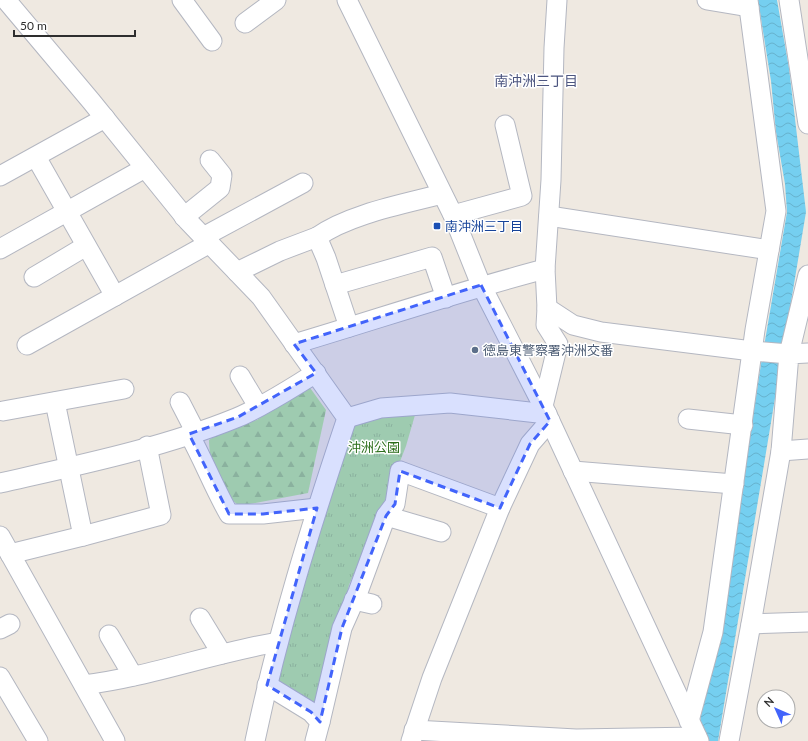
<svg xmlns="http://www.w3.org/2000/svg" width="808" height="741" font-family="Lato,'Noto Sans JP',sans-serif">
<defs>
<pattern id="forest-firs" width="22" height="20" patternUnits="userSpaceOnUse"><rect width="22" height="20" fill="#b6e59e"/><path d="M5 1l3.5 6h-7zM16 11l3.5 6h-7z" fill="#9dc588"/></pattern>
<pattern id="park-tufts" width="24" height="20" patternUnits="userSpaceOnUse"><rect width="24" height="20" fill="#b6e59e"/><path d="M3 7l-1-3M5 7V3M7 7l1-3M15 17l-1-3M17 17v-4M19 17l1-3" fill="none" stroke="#9dc588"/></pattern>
<pattern id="water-waves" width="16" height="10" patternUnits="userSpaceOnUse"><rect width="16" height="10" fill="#75cff0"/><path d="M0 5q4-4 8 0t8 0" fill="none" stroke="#66b2ce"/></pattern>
</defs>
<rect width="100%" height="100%" fill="#efe9e1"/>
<!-- forest -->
<path fill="url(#forest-firs)" d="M308,385l18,25 -18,83 -69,13c-4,-4 -10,-8 -13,-13 -11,-12 -17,-37 -17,-53l21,-15 27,-5z"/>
<!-- park -->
<path fill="url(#park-tufts)" d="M383,408l32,7 -9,31 -26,67 -31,72 -31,124 -44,-27 79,-260z"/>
<!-- water -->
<path fill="url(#water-waves)" d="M758,0h19l12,68 17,144 -88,529h-20l3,-26 17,-71 43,-280 26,-152 -2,-28 -9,-52 -5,-51z"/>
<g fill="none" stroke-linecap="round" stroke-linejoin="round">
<defs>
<g id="minor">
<path d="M6,0l85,101 97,120 73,76 86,121c-36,107 -69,213 -92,323"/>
<path d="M182,0l30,41"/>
<path d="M347,0l106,215 28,70 62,121 156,335"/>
<path d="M707,0l42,7"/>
<path d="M789,0l19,124"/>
<path d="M245,23l31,-23"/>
<path d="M36,157l79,139"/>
<path d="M0,176l105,-58"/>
<path d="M453,215l69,-19 -17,-71"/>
<path d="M549,216l220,34"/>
<path d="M184,217l36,-29 2,-13 -12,-15"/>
<path d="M203,237l100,-54"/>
<path d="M317,237c32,-23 87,-33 125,-43"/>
<path d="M0,249l145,-81"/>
<path d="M237,272l43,-21 37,-14 9,21 23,69"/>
<path d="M34,277l52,-31"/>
<path d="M335,285l97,-28 14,41"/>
<path d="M547,308l26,17 28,7 151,19 37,3 19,-79"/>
<path d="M294,344c84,-25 166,-53 251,-75"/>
<path d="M27,345l183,-102"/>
<path d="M240,376l18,30"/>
<path d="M180,402l16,31"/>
<path d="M543,406l15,-62 -12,-19 1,-17 -2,-39 6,-89 3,-132 3,-48"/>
<path d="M3,411l121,-22"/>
<path d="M347,418l34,-10 69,-5 97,11"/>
<path d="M688,419l55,6"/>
<path d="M189,434c15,27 25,54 40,80h34l54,-6"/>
<path d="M781,451l27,-2"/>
<path d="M573,471l161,13"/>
<path d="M0,483c79,-18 162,-35 236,-65 27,-11 55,-30 80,-45"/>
<path d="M386,516l55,16"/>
<path d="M0,536l115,205"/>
<path d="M83,536l78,-21 -14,-69"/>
<path d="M10,554l73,-18 -28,-134"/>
<path d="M354,600l18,4"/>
<path d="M200,618l22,36"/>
<path d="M751,624l57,-2"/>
<path d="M0,629l10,-5"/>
<path d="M109,635l24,41"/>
<path d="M0,677l38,64"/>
<path d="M84,685c65,-8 129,-32 194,-43"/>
<path d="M267,685l44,27 9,10 -5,19"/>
<path d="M689,721l24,-89 42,-302 21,-119 -28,-211"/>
<path d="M320,722l22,-94 16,-36 28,-76 9,-12 5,-33 100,37"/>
<path d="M414,730l162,9 121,-2"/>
<path d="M411,741l21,-63 68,-170 30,-64 20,-23"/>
<path d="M729,741l22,-117 30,-173 8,-97 19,-1"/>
</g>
</defs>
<!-- minor casing -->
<use href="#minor" stroke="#b4b7c1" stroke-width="21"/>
<!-- minor -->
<use href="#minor" stroke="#fff" stroke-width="19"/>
</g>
<!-- marked area -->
<path fill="#4264fb" fill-opacity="0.2" stroke="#4264fb" stroke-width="3" stroke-dasharray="8 5" stroke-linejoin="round" d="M481,285l69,136 -20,23 -30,64 -100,-37 -5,33 -9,12 -44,112 -22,94 -9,-10 -44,-27 50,-177 -54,6h-34l-40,-80 49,-17 78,-44 -22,-29z"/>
<!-- markers -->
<rect fill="#1a4fb4" stroke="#fff" stroke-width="1.5" x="433" y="222" width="8" height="8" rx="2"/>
<circle fill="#5c6f8a" stroke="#fff" stroke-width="1.5" cx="475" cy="350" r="4"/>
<g text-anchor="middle" stroke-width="3" stroke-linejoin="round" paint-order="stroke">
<!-- transit labels -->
<g font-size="13" fill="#164399" stroke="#fff" text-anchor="start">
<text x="445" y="231">南沖洲三丁目</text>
</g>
<!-- service labels -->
<g font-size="13" fill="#4e5e75" stroke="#fff" text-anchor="start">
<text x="483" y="355">徳島東警察署沖洲交番</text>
</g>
<!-- park labels -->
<g font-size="13" fill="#2c6e1b" stroke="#fff">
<text x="374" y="452">沖洲公園</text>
</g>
<!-- neighbourhood labels -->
<g font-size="14" fill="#4d5680" stroke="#fff">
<text x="536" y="86">南沖洲三丁目</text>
</g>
</g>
<!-- north arrow -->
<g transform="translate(776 709) rotate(315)"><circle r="19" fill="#ffffff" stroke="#ababab"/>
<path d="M0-3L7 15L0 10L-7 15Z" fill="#4264fb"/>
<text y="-6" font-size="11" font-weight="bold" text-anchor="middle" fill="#2e2e2e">N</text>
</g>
<!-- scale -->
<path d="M14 30v6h121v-6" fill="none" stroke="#2e2e2e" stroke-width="2"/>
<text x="20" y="30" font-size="12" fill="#2e2e2e" stroke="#ffffff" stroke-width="3" paint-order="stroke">50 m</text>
</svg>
